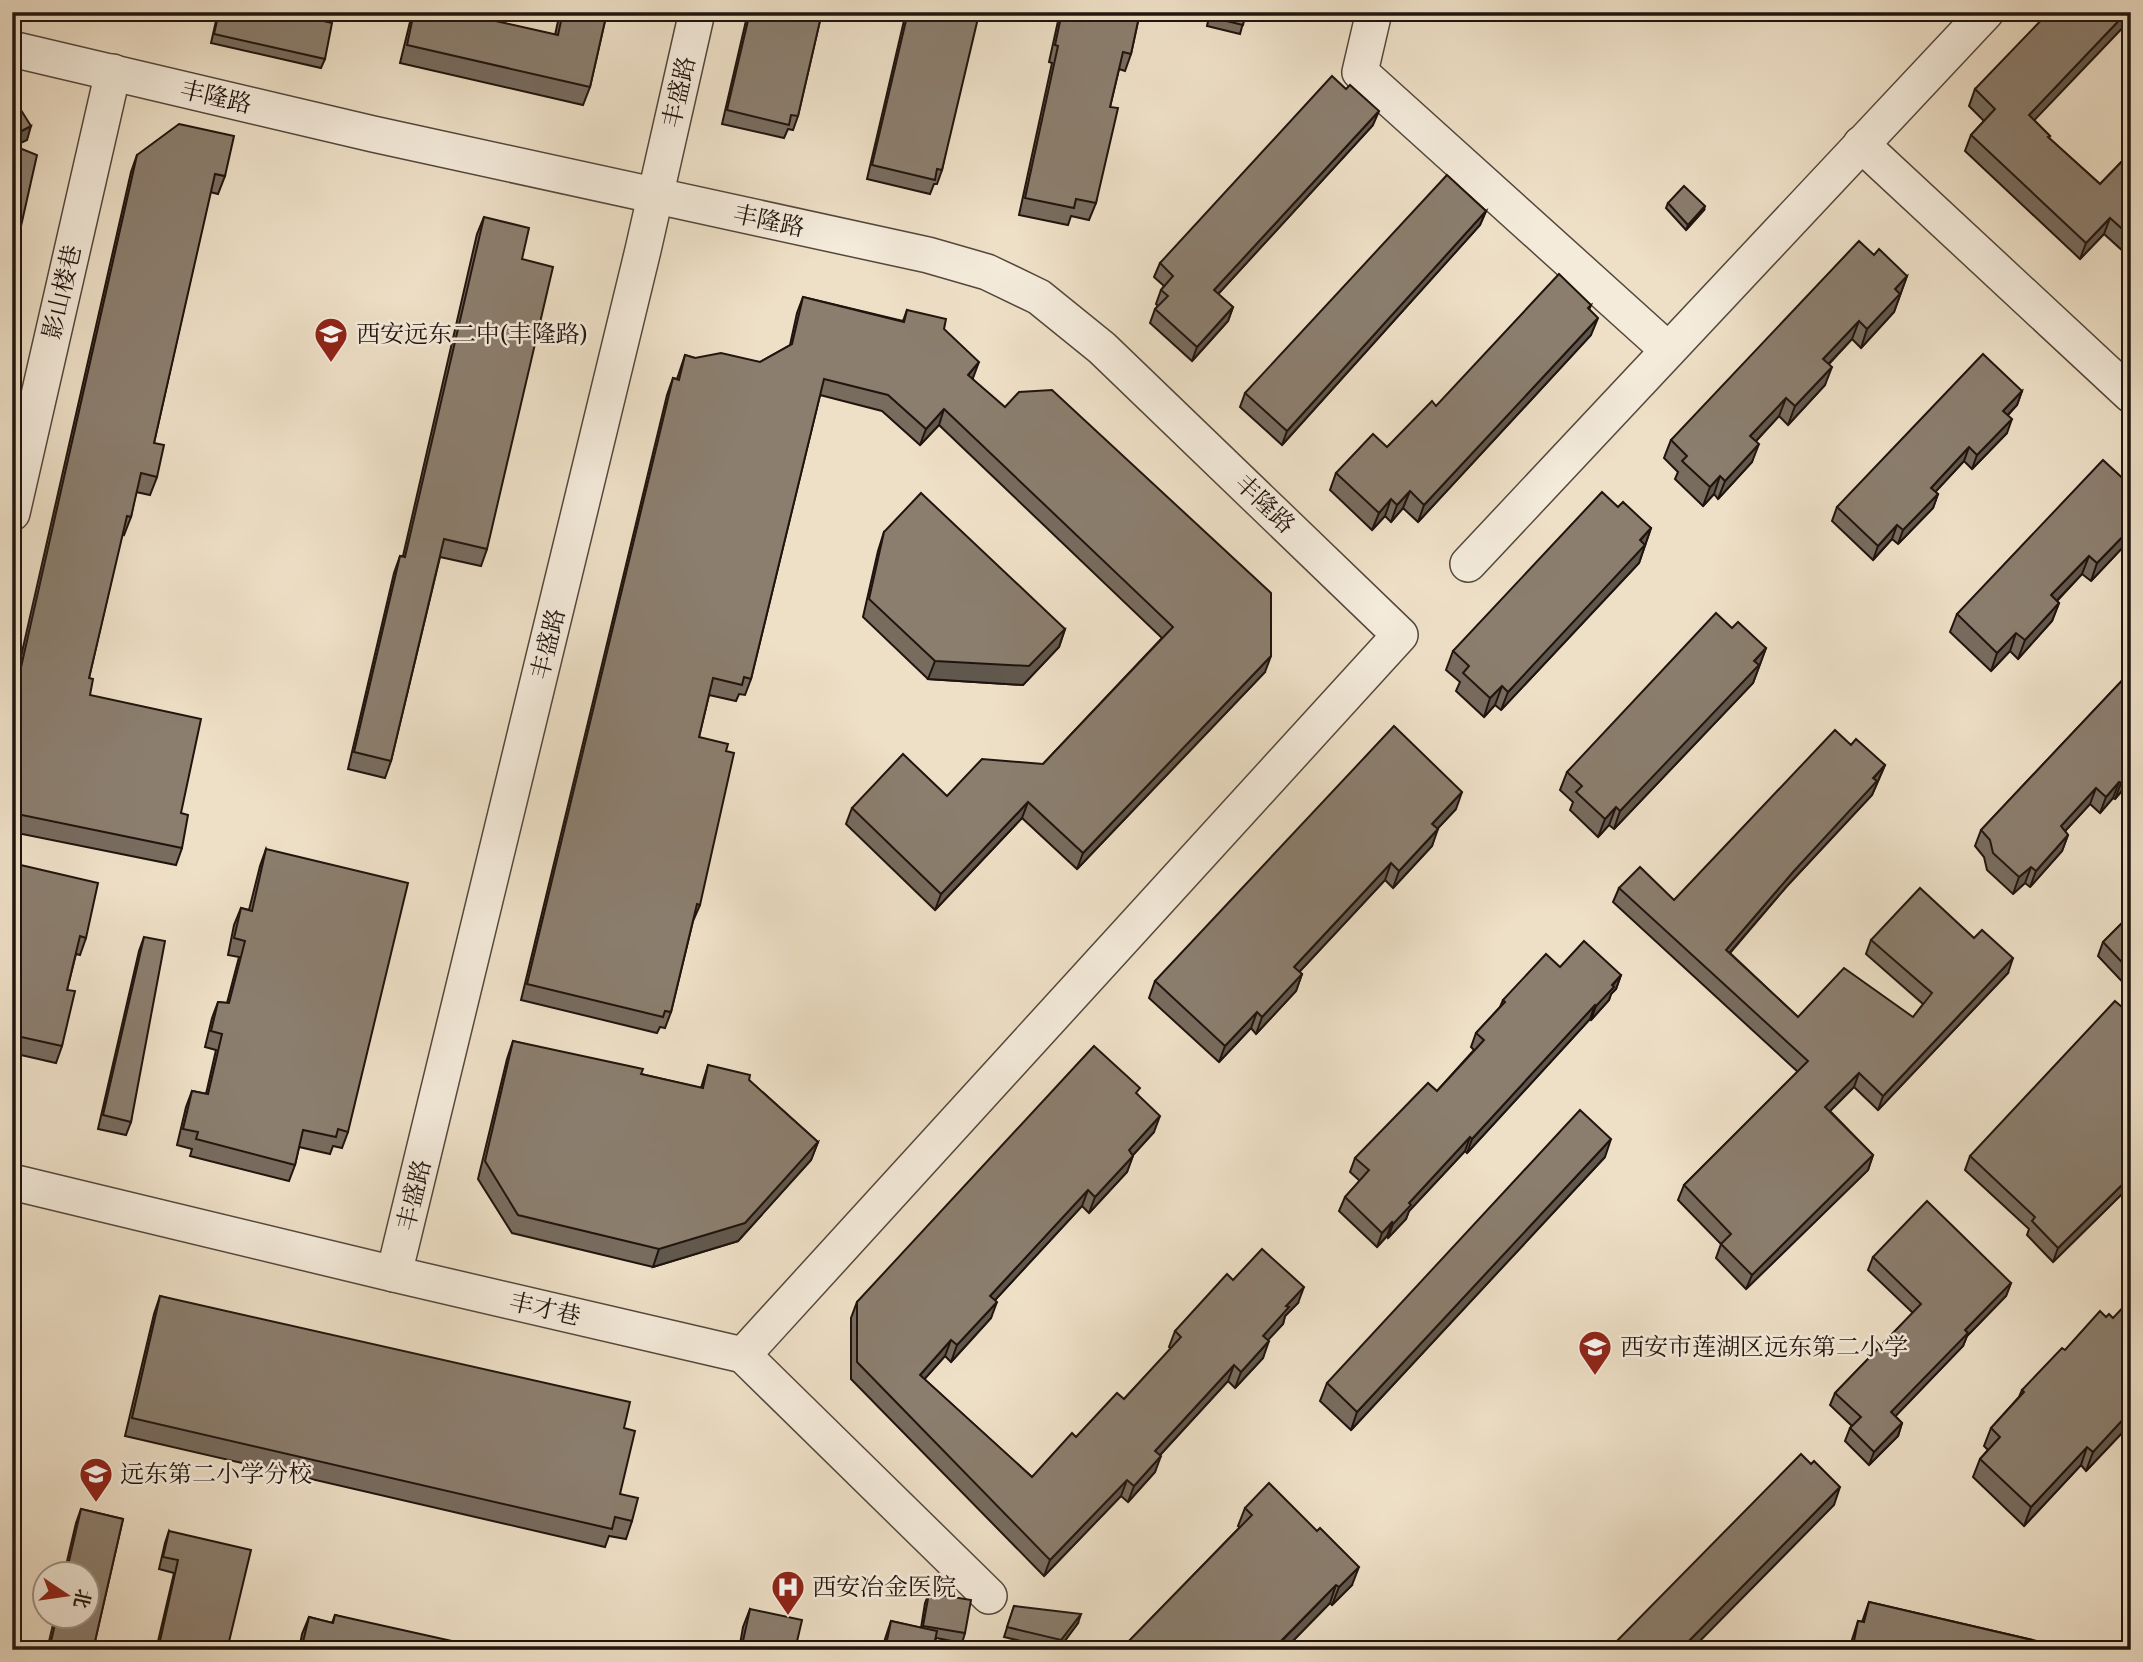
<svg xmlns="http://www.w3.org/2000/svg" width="2143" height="1662" font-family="'Gentium Book Plus','Noto Serif SC',serif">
<rect width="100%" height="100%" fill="#eee0c7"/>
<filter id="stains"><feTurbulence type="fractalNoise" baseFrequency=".00286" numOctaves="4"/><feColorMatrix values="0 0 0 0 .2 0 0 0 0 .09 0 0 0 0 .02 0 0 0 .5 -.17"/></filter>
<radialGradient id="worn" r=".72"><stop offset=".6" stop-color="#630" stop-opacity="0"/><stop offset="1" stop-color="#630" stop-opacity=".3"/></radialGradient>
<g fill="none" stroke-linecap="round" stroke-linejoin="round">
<defs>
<g id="minor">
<path d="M1374,12l-14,60 308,278"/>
<path d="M12,49l361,85 555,121 59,17 52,25 63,51 298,287 -657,720"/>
<path d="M1861,144l270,251"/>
<path d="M12,513l101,-441"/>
<path d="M1468,564l518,-552"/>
<path d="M12,1182l382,92 349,81 246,241"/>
<path d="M394,1274l249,-1024 54,-238"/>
</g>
</defs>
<!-- minor casing -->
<use href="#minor" stroke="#54473c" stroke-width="38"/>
<!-- minor -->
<use href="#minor" stroke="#f4ebdb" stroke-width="35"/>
</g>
<!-- wall -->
<g fill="#786c5f" stroke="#20140e" stroke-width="2">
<path d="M218,12h68l39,47 -4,9 -110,-25z"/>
<path d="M413,12h42l100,23 5,-23h47l-17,75 -7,18 -183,-42 10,-41z"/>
<path d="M748,12h74l-24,104 -5,14 -5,-1 -4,9 -62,-14z"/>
<path d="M906,12h68l-32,158 -5,14h-3l-4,10 -63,-15z"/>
<path d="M1060,12h80l-9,42 -6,17 -6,-2 -9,38 -14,96 -7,17 -18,-4 -3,9 -49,-10 33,-152 -3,-1z"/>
<path d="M1210,12h36l-6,22 -33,-8z"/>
<path d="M1307,12h29l-2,6z"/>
<path d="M1975,89l59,31 16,16 -1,2 51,46 31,-32v93l-7,7 -20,-18 -24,25 -115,-108 6,-16 13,-14 -15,-15z"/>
<path d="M1373,125l-155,169 15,13 -5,14 -36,40 -42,-38 5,-14 3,-3 -2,-2 5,-14 3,-4 -10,-9 6,-14z"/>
<path d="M137,155l88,21 -7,18 -8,-2 -56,251 3,34 -7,18 -14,-3 -5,25 -7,18 -2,-1 -33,144 1,17 91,118 1,35 -6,17 -164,-33v-136l119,-524z"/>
<path d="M1668,203l36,7 -18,20 -20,-22z"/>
<path d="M1486,211l-6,14 -198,220 -42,-38 5,-14z"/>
<path d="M484,217l3,332 -6,17 -41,-9 -49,204 -6,17 -37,-9 46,-196 6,-17h3l74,-322z"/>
<path d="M1907,276l-13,36 -33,36 -9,-9 -23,25 -4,21 -37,40 -9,-9 -23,25 -4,21 -34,37 -4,-5 -11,12 -28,-27 3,-7 -14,-14 7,-18z"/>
<path d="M803,297l100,24 4,-11 37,19 29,49 -1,1 293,293 -188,197 -55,-51 -87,92 -89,-86 6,-16 95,-12 96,-32 119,-126 -223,-213 -19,20 -38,-34 -62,-16 -69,284 -6,16 -6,-1 -3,7 -27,-6 -10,42 1,168 -7,16 -22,91 -6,16 -5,-1 -3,6 -136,-33 146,-605 6,-17 4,1 8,-24 10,3 65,4 30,-17 7,-32z"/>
<path d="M1591,305l-2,5 2,25 -173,187 -15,-14 -12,14 -6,-6 -13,14 -42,-40 6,-17 51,-26 49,-41z"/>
<path d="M2022,391l-5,14 -9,10 -1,18 -35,36 -8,-8 -29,31 3,2 -5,14 -35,36 -6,-5 -19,21 -41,-39 5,-14z"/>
<path d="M1618,507l33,21 -12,35 -138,147 -6,-5 -11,12 -28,-26 4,-9 -14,-12 7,-19z"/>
<path d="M2130,524l1,8 -5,12 -35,37 -9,-7 -25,27 2,2 -7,18 -34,38 -8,-8 -19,20 -41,-39 7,-18z"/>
<path d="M884,532l181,97 -6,18 -36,38 -95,-6 -65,-62 15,-66z"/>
<path d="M1732,628l34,20 -13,35 -139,146 -5,-4 -11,12 -28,-27 3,-8 -13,-12 7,-18z"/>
<path d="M2131,671v109l-16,19 -2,-1 -13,15 -10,-9 -25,27 3,4 -6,16 -32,36 -5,-4 -12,11 -26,-24 -3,-13 -9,-11 6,-16z"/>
<path d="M1851,745l34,20 -13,30 -85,91 -57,67 68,64h115l10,-13 -57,-50 5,-14 137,33 -130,137 -24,-23 -24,24 43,44 -5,15 -122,119 -30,-31 5,-14 -43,-44 6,-15 114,-113 -185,-170 6,-14 55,12z"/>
<path d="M1456,809l-19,20 -5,17 -39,42 -8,-8 -86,92 3,2 -6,17 -40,43 -5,-6 -32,34 -70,-64 6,-17z"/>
<path d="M266,849l82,283 -6,16 -9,-2 -3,8 -31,-7 -4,18 -6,16 -99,-25 2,-7 -15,-4 9,-38 6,-16 14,3 10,-44 -11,-3 7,-29 6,-16 9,1 12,-46 -11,-2 6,-30 7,-17 8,2 11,-44z"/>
<path d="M12,863l74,75 -6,17 -4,-1 -9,36 -5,56 -6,17 -44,-10z"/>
<path d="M2131,914v77l-33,-35 5,-14z"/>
<path d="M144,937l-13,185 -5,13 -28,-6 41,-178z"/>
<path d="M1560,967l61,8 -5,14 -5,5 -2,6 -18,20 -1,-1 -123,134 -2,-2 -56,60 -3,8 -18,19 -1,-2 -10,11 -38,-36 6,-14 15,-16 -10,-9 5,-14 82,-67 37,-41 -3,-3 5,-14 24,-26 3,-7z"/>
<path d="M2131,1015v170l-78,77 -26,-27 2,-6 -64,-59 5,-14z"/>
<path d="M513,1041l128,33 60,14 7,-23 41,15 69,62 -7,18 -73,81 -85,26 -141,-34 -34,-54 29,-120z"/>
<path d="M1138,1095l16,37 -21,23 -6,17 -38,41 -7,-7 -87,94 -4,18 -40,44 -6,-6 -21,23 108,98 44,-40 48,-38 47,-50 -2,-2 6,-16 58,-51 65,23 -13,13 -2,8 -16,16 -4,18 -28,30 -7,-7 -68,74 -5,17 -27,30 -7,-6 -77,80 -193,-197v-61l6,-16z"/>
<path d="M1605,1157l-254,273 -31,-29 7,-18z"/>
<path d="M1873,1257l138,26 -5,13 -39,40 -4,10 -68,70 7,7 -4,13 -29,29 -24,-24 5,-13 2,-2 -22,-21 5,-12 78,-80 -45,-43z"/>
<path d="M160,1296l464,132 -4,66 12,27 -6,18 -17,-3 -4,11 -480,-111 29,-122z"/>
<path d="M2022,1390l106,26 -6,17 -36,38 -5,-6 -57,61 -51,-49 7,-18 8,-9 -4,-4 7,-18 28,-31z"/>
<path d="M1245,1508l107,77 -20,20 -2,-2 -46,47h-162l2,-4 116,-119 -2,-1z"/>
<path d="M81,1509l42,10 -30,131h-46l8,-34h33v-42h-24l12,-51z"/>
<path d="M169,1531l58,119h-71l18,-77 -15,-4 6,-26z"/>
<path d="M929,1593l36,40 -3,10 -26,-5 -3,12h-50l2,-11 6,-18 30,7 4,-25z"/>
<path d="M1869,1602l202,47 21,1h-249l2,-6 5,2 8,-25 4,1z"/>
<path d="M1014,1606l64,17 -20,27 -54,-13z"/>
<path d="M750,1609l45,41h-56l4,-23z"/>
<path d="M335,1615l125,34 2,1h-163l3,-16 7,-17 23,6z"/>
</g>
<!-- shaded-wall -->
<g fill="#61584d" stroke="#20140e" stroke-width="2">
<path d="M2127,12h4v7l-108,113 6,-17z"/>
<path d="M1379,111l-6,14 -164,179 5,-14z"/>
<path d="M31,126l-4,14 -15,7v-11z"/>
<path d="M1705,206l-1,4 -18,20 2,-5z"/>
<path d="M1486,211l-6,14 -198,220 5,-14z"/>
<path d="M2110,218l-6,16 -24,25 6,-16z"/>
<path d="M2131,235v10l-7,7z"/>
<path d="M1907,276l-13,36 -33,36 6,-19 28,-40z"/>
<path d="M1233,307l-5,14 -36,40 5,-14z"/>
<path d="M1598,318l-7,17 -173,187 6,-17z"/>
<path d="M1859,321l-7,18 -36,38 7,-18z"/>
<path d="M979,362l-6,16 -11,13 6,-16z"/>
<path d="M1832,367l-7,18 -37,40 7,-19z"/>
<path d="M2022,391l-5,14 -19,20 5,-14z"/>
<path d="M1786,398l-7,18 -35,38 6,-18z"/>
<path d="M944,409l-5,16 -19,20 6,-16z"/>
<path d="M2012,419l-5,14 -35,36 5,-14z"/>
<path d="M1759,444l-7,18 -34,37 7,-18z"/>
<path d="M1969,447l-5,14 -38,41 5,-14z"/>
<path d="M1720,476l-6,18 -11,12 7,-19z"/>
<path d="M1410,491l-7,17 -12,14 6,-17z"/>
<path d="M1938,494l-5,14 -35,36 5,-14z"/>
<path d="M1391,499l-6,17 -13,14 7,-17z"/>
<path d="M2131,512v11l-13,13 7,-18z"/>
<path d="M1897,525l-5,14 -19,21 5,-14z"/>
<path d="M1651,528l-12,35 -138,147 7,-18z"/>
<path d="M2131,528v4l-5,12 -35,37 6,-18z"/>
<path d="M2089,556l-7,18 -38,40 7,-19z"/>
<path d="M2059,603l-7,18 -34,38 7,-19z"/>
<path d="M1065,629l-6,18 -36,38 -95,-6 7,-18z"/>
<path d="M2016,633l-6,18 -19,20 6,-18z"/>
<path d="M1766,648l-13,35 -139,146 6,-18z"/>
<path d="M1271,656l-6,16 -188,197 6,-16z"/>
<path d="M1502,686l-7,19 -11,12 6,-19z"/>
<path d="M1885,765l-13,30 -85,91 -67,78 6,-14z"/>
<path d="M2131,771v9l-16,19 6,-16z"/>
<path d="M2119,782l-6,16 -13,15 6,-16z"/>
<path d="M2096,788l-6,16 -35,38 6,-16z"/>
<path d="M1462,792l-6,17 -30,32 6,-17z"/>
<path d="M1028,802l-6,16 -87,92 6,-16z"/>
<path d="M1616,807l-7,18 -11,12 7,-18z"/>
<path d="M1438,829l-6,17 -39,42 6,-17z"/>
<path d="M2068,835l-6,16 -32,36 6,-16z"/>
<path d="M1391,863l-6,17 -97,104 6,-17z"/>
<path d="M2031,867l-6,16 -12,11 6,-17z"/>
<path d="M2013,958l-5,15 -130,137 5,-14z"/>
<path d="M1302,974l-6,17 -40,43 6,-17z"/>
<path d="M1621,975l-5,14 -5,5 -2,6 -18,20 5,-14z"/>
<path d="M1595,1005l-5,14 -123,134 5,-14z"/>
<path d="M1257,1012l-6,16 -32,34 6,-16z"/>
<path d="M1859,1073l-5,14 -34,34 5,-14z"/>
<path d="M1160,1116l-6,16 -31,34 6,-16z"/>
<path d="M1470,1137l-5,14 -56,60 -3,8 -18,19 5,-14 16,-21z"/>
<path d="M1611,1139l-6,18 -254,273 6,-18z"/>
<path d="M818,1142l-7,18 -73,81 -85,26 6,-18z"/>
<path d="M1873,1155l-5,15 -122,119 6,-14z"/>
<path d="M1133,1156l-6,16 -38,41 6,-16z"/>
<path d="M2131,1176v9l-78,77 5,-14z"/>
<path d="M1088,1190l-6,16 -98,106 6,-16z"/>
<path d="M1392,1222l-5,14 -10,11 5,-14z"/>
<path d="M2011,1283l-5,13 -39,40 -4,10 -76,79 4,-13 74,-82z"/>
<path d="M1304,1287l-6,16 -13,13 -2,8 -26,28 6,-16 23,-30z"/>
<path d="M997,1302l-6,16 -40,44 6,-17z"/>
<path d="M951,1340l-6,16 -31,35 6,-16z"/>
<path d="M1269,1341l-6,17 -28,30 6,-16z"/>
<path d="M1234,1365l-6,16 -79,86 6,-16z"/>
<path d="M2131,1401v11l-3,4 -6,17 -36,38 7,-19 30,-42z"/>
<path d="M1902,1423l-4,13 -29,29 5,-13z"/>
<path d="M2087,1447l-6,18 -57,61 7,-19z"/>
<path d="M1161,1456l-6,16 -27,30 6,-16z"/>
<path d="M1127,1480l-6,16 -77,80 6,-16z"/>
<path d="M1840,1487l-6,18 -143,145h-11z"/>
<path d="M1359,1567l-7,18 -20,20 7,-18z"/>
<path d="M1336,1585l-6,18 -46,47h-11z"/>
<path d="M1081,1614l-3,9 -20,27 3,-10z"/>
</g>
<!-- building -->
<g fill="#8b7e6e" stroke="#20140e" stroke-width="2">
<path d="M219,12h67l46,11 -7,36 -111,-25z"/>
<path d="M414,12h41l103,23 5,-23h44l-17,75 -183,-42z"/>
<path d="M750,12h72l-24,104 -7,-1 -2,10 -62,-15z"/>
<path d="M908,12h66l-1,5 5,1 -36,152 -5,-1 -2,11 -63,-15z"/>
<path d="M1062,12h78l-9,42 -8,-2 -13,55 8,1 -22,95 -20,-4 -2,9 -49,-10 33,-152 -3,-1z"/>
<path d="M1211,12h35l-3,13 -33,-8z"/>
<path d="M2049,12h78l-98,103 21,21 -2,1 52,47 31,-32 -1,84 -20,-18 -24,25 -115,-108 24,-26 -20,-20z"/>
<path d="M1332,76l14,13 4,-4 29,26 -165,179 19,17 -36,40 -42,-38 13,-13 -7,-6 12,-14 -13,-13z"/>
<path d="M14,99l17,27 -19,10v-35z"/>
<path d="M179,124l55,12 -9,40 -10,-2 -61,269 10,2 -7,32 -16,-4 -10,44 -4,-1 -38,162 4,1 -3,16 111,24 -20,94 7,2 -6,33 -170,-35v-106l125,-552z"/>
<path d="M12,145l25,10 -25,111z"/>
<path d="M1447,175l39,36 -199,220 -42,-38z"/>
<path d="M1684,186l21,20 -17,19 -20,-22z"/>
<path d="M484,217l45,11 -7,31 31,8 -66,282 -43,-10 -53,222 -37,-9 46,-196 5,1z"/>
<path d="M1859,241l15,14 5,-6 28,27 -12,13 5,5 -33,35 -8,-8 -36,38 9,8 -37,39 -9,-8 -36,38 9,8 -34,37 -5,-5 -10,11 -28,-26 5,-5 -16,-16z"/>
<path d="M1559,274l32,31 -3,3 10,10 -174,187 -14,-14 -13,14 -6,-6 -12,14 -43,-40 37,-39 14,13 45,-46 4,5z"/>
<path d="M803,297l101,25 3,-12 39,9 -2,10 35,33 -11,13 37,32 14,-15 33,-2 219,203v63l-188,197 -55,-51 -87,92 -89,-86 51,-54 44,42 35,-37 61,5 130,-137 -229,-218 -18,20 -38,-34 -64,-16 -73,300 -7,-2 -2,8 -29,-7 -14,59 29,7 -2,7 8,2 -34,152 -3,-1 -26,108 -6,-1 -2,6 -136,-33 146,-606 6,2 6,-25 10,3 26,-5 39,9 32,-18z"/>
<path d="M1983,354l39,37 -19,20 9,8 -35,36 -8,-8 -38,41 7,6 -35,36 -6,-5 -19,21 -41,-39z"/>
<path d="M2103,460l28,26v26l-6,6 6,6v4l-34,35 -8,-7 -38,39 8,8 -34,37 -9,-7 -19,20 -40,-39z"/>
<path d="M1602,492l16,15 5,-5 28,26 -11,12 5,5 -137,147 -6,-6 -12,12 -27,-25 6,-7 -16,-15z"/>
<path d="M921,493l144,136 -36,37 -94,-5 -66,-62 15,-67z"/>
<path d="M1716,613l16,15 6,-6 28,26 -12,13 5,4 -139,146 -4,-4 -11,12 -29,-27 6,-6 -15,-14z"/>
<path d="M2131,671v100l-10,12 -2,-1 -13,15 -10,-9 -35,38 7,9 -32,36 -5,-4 -12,10 -26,-24 -3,-13 -9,-10z"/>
<path d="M1394,726l68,66 -30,32 6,5 -39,42 -8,-8 -97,104 8,7 -40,43 -5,-5 -32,34 -70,-65z"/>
<path d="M1835,730l16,15 5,-6 29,26 -12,13 4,3 -84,91 -67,78 72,67 46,-49 69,49 19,-24 -61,-53 49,-52 54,50 8,-8 31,28 -130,138 -24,-23 -34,34 48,48 -121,120 -31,-31 10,-10 -47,-49 124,-124 -189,-173 21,-21 34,33z"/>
<path d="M266,849l142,34 -60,249 -10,-3 -2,8 -33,-7 -8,35 -99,-26 2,-7 -15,-3 9,-38 16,3 14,-60 -11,-3 7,-29 11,1 16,-62 -11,-3 7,-30 11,3z"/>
<path d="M12,863l86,20 -12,55 -6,-2 -13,54 8,1 -13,55 -50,-11z"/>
<path d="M2131,914v58l-28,-30z"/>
<path d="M144,937l21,4 -34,181 -28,-7z"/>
<path d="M1584,941l37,34 -9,10 2,2 -18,19 -1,-1 -123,134 -2,-2 -61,66 2,2 -18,19 -1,-2 -10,11 -37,-36 24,-27 -14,-12 73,-75 9,8 47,-51 -8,-7 29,-31 -2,-2 43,-46 14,13z"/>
<path d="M2115,1001l16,14v161l-73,72 -26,-27 3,-4 -65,-61z"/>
<path d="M513,1041l130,28 -2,5 62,14 5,-23 42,10 -1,5 69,62 -73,81 -86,26 -141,-34 -33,-54z"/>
<path d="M1094,1046l46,42 -4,5 24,23 -31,34 4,6 -38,41 -7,-7 -98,106 7,6 -40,43 -6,-5 -31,35 112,102 40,-44 4,4 41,-44 7,6 57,-62 -6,-6 52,-57 6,6 29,-31 42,38 -18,19 3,1 -26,29 6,5 -28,31 -7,-7 -79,86 6,5 -27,30 -7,-6 -77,80 -193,-198v-60z"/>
<path d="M1580,1110l31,29 -254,273 -30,-29z"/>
<path d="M1927,1201l84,82 -46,47 3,3 -77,79 11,11 -28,29 -24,-24 11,-11 -26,-24 86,-89 -48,-47z"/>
<path d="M160,1296l470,106 -6,26 11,3 -15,63 18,4 -6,23 -17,-4 -3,12 -480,-111z"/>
<path d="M2128,1302l3,2v97l-8,9 5,4 -35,38 -6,-5 -56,60 -51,-48 20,-22 -9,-9 33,-36 -2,-2 40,-42 3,2 35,-39 6,6 3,-3 4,4z"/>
<path d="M1801,1454l10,10 3,-3 26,26 -160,163h-72z"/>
<path d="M1269,1483l48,48 3,-3 39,39 -20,20 -3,-2 -62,63 2,2h-149l-3,-4 128,-131 -7,-7z"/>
<path d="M81,1509l42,10 -30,131h-44l8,-34h31v-42h-22z"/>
<path d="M169,1531l82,19 -24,100h-69l20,-90 -15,-3z"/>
<path d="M929,1593l42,7 -6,33 -42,-7z"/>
<path d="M1869,1602l202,47 1,-4 20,5h-248l1,-6 8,2 5,-25 6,1z"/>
<path d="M1014,1606l67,8 -20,26 -54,-13z"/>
<path d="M750,1609l52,11 -7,30h-54z"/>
<path d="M335,1615l126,28 -1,6 2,1h-161l8,-33 24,6z"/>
<path d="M891,1621l46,10 -4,19h-48z"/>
</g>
<!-- icons -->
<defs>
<symbol id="school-pin" viewBox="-11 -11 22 30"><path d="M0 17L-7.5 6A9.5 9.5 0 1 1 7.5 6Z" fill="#8f2418" stroke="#f4ebdb"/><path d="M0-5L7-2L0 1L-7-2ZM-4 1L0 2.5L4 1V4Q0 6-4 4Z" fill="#fff"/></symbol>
<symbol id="hospital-pin" viewBox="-11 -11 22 30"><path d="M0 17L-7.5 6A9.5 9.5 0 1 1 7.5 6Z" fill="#8f2418" stroke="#f4ebdb"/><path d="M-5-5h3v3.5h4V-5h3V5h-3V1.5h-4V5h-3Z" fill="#fff"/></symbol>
</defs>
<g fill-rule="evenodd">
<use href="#school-pin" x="312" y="315" width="38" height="52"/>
<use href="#school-pin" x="1576" y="1328" width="38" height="52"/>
<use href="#school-pin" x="77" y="1455" width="38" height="52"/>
<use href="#hospital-pin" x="769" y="1568" width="38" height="52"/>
</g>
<g text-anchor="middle" stroke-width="5" stroke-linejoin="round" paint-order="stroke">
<!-- street labels -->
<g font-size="24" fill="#20140e" stroke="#f4ebdb">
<text transform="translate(679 92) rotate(-77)" y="8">丰盛路</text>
<text transform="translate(216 97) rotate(13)" y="8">丰隆路</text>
<text transform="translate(769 221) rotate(12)" y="8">丰隆路</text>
<text transform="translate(62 292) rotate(-77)" y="8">影山楼巷</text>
<text transform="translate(1265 504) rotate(44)" y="8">丰隆路</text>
<text transform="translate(548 644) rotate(-76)" y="8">丰盛路</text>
<text transform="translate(414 1195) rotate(-76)" y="8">丰盛路</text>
<text transform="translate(545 1309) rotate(13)" y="8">丰才巷</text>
</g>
<!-- poi labels -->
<g font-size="24" fill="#20140e" stroke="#f4ebdb" text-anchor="start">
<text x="356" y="342">西安远东二中(丰隆路)</text>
<text x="1620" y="1355">西安市莲湖区远东第二小学</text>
<text x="120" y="1482">远东第二小学分校</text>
<text x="812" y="1595">西安冶金医院</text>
</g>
</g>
<!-- margin -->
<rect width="2143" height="1662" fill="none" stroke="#eee0c7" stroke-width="42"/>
<rect x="14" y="14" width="2115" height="1634" fill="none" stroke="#20140e" stroke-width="3.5"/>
<rect x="21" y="21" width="2101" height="1620" fill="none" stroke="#20140e" stroke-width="2"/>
<!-- north arrow -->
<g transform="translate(66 1595) rotate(103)"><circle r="33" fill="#f4ebdb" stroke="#9f9589" stroke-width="2"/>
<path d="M0-5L12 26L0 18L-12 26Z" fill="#8f2418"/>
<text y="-10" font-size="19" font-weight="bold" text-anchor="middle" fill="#20140e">北</text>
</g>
<rect width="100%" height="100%" filter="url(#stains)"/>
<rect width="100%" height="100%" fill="url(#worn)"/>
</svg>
